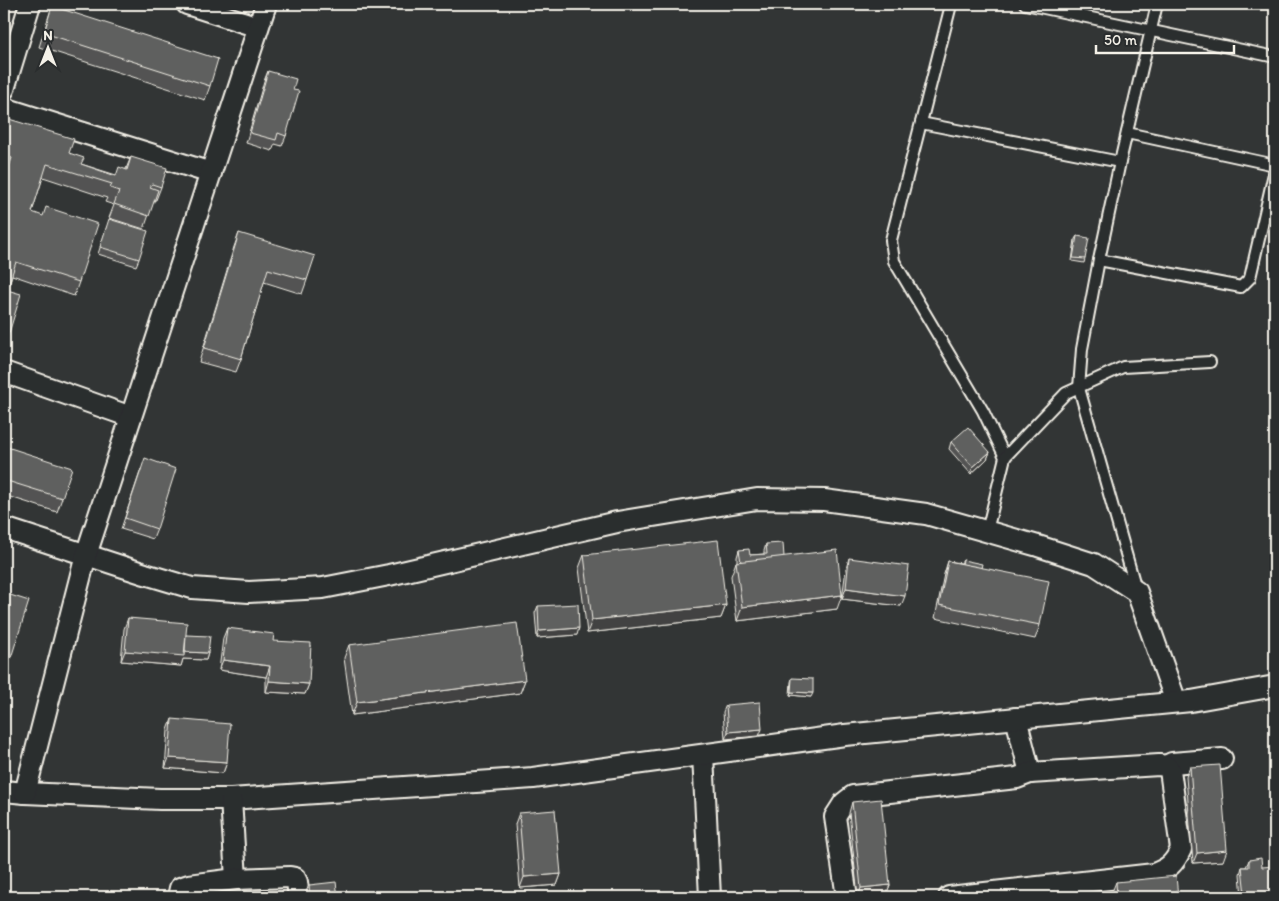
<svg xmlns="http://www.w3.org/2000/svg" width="1279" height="901" font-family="Itim,sans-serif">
<rect width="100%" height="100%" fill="#323535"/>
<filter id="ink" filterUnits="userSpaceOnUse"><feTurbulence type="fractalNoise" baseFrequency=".02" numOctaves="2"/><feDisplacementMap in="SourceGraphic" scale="10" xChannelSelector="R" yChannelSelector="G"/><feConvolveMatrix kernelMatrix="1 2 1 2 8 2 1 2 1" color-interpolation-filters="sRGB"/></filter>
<g filter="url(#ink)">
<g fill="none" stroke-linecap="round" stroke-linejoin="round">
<defs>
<g id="lane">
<path d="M953,4l-2,1 -60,235 3,21 89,150 22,46 -18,74"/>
<path d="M1025,4l250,53"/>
<path d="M921,123l199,39"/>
<path d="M1127,133l148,32"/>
<path d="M1099,260l142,27 9,-9 25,-109"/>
<path d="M1005,457l61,-64 57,-26 87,-5"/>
<path d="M1136,589l-57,-201 3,-39 17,-89 21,-98 37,-158"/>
</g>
<g id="street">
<path d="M187,4l71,23"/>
<path d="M4,89l26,-85"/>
<path d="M4,108l207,65"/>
<path d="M4,372l127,45"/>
<path d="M4,528l141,46 47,14 57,4 74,-4 66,-13 228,-53 140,-23 67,1 102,14 112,32 56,18 43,28 39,110"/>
<path d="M1016,718l14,55"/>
<path d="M703,755l7,142"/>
<path d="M1166,766l6,-3 50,-4"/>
<path d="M4,791l21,2 135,6h71l302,-21 312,-43 346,-34 84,-15"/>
<path d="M25,793l61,-238 180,-551"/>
<path d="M231,799l5,80"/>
<path d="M178,897l2,-9 9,-3 47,-6 54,-2 5,1 2,4 2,15"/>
<path d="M847,897l-12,-80 9,-14 9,-7 164,-18 13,-5 129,-8 7,1 4,4 11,79c-7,15 -12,19 -27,25l-205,23"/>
</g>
</defs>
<!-- lane casing -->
<use href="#lane" stroke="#f4f1e8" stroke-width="14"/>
<!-- street casing -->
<use href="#street" stroke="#f4f1e8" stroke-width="24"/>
<!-- lane -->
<use href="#lane" stroke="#2a2d2e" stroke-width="10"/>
<!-- street -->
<use href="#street" stroke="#2a2d2e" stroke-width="20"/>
</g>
<!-- wall -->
<g fill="#525352" stroke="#f4f1e8">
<path d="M52,6l158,80 -5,14 -166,-53z"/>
<path d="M268,71l25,19 -7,46 -4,10 -7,-2 -3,7 -26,-8 18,-62z"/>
<path d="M9,119l60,34 12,11 35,11 10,-6 5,-12 30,30 -5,13h-2l-10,29 -35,-11 5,-13 -9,-3 2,-4 -64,-21 -11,35 47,70 -5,14 -62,-21 -5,15 2,43 -5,14v-166l3,-10 -3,-1v-38z"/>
<path d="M107,226l32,33 -3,7 -38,-12z"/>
<path d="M239,233l68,47 -5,14 -38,-12 -23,77 -5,13 -37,-10 35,-115z"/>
<path d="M1077,236l8,23 -1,4 -12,-2 3,-22z"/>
<path d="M951,442l39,10 -3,7 -16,15 -22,-25z"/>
<path d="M4,446l58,52 -5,14 -53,-17z"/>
<path d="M141,469l16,60 -4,10 -32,-10z"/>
<path d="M766,544l18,13 53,52 -100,12 -6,-45 5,-14h1v-5l2,-7 11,5 14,-1v-3z"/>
<path d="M584,555l142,50 -5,13 -134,15 -8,-65z"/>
<path d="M849,558l52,48 -59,-7 4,-30z"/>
<path d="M963,560l18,8 59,57 -5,14 -100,-21 9,-44 4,-13 13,2z"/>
<path d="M4,593l6,68 -4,10 -2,-1z"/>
<path d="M538,606l39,29 -40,3 -2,-25z"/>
<path d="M128,618l58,17 22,18 -2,7 -23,-1 -2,7 -60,-5 3,-32z"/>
<path d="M227,628l46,13 36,43 -4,10 -39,-2v-15l-47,-7 4,-32z"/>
<path d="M349,645l176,35 -5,13 -168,22 -8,-57z"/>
<path d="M792,678l19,19 -21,-2 1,-13z"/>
<path d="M726,705l33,31 -34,3 -2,-27z"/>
<path d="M172,719l55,43 -4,11 -58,-5 3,-38z"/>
<path d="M1190,767l33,94 -30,2 -7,-86z"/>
<path d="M852,802l38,83 -4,10 -20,2h-8l-9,-84z"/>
<path d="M519,813l42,61 -4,11 -37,3 -5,-64z"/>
<path d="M1249,860l13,7 13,30h-33l-2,-23 2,-7h4z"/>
<path d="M1116,882l62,15h-66v-5z"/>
<path d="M309,885l29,12h-31l-1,-5z"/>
</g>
<!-- shaded-wall -->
<g fill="#424342" stroke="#f4f1e8">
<path d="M990,452l-3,7 -16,15 2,-7z"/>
<path d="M846,588l59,8 -4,10 -59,-7z"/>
<path d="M842,595l-5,14 -100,12 5,-14z"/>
<path d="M726,605l-5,13 -134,15 5,-13z"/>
<path d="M579,628l-2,7 -40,3 2,-7z"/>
<path d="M125,651l59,1 24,1 -2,7 -23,-1 -2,7 -60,-5z"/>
<path d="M223,660l47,6 -4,11 -47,-7z"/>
<path d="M525,680l-5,13 -168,22 5,-13z"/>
<path d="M269,681l40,3 -4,10 -39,-2z"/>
<path d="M791,692l22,1 -2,4 -21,-2z"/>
<path d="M762,729l-3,7 -34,3 3,-7z"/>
<path d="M169,758l58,4 -4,11 -58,-5z"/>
<path d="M1227,850l-4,11 -30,2 4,-10z"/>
<path d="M561,874l-4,11 -37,3 4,-11z"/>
<path d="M890,885l-4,10 -20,2h-8l3,-9z"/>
<path d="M1275,892v5h-31l1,-2z"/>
</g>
<!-- building -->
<g fill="#5f605f" stroke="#f4f1e8">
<path d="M52,6l166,53 -8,27 -166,-53z"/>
<path d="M268,71l28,8 -3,11 6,1 -13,45 -8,-3 -2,7 -26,-7z"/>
<path d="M9,119l65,20 -5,14 15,5 -3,6 35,12 3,-9 8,3 4,-13 36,11 -6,19 -9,-3 -2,3 8,3 -9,26 -35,-12 5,-13 -9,-3 2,-4 -65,-20 -15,48 11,4 3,-9 52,17 -19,58 -63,-20 -9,28 14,4 -12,39 -5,-2v-149l8,-24 -8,-3v-21z"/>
<path d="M109,219l39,12 -9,28 -39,-12z"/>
<path d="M239,233l76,23 -8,24 -39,-11 -27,90 -37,-11z"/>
<path d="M1077,236l12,2 -4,21 -12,-1z"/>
<path d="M968,427l22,25 -17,15 -22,-25z"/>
<path d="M4,446l68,22 -10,30 -58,-18z"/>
<path d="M145,458l31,11 -19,60 -32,-11z"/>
<path d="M718,540l8,65 -134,15 -8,-65z"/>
<path d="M783,543l1,14 -43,5 -2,-12 10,-1 1,6 17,-1 -1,-10z"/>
<path d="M837,550l5,45 -100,12 -6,-45z"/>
<path d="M849,558l60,8 -4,30 -59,-8z"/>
<path d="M963,560l19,4 -1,4 -19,-4z"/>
<path d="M948,561l101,20 -9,44 -101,-20z"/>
<path d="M4,593l25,8 -19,60 -6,-2z"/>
<path d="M578,604l1,24 -40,3 -1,-25z"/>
<path d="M128,618l59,5 -3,33 -59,-5z"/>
<path d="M517,623l8,57 -168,22 -8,-57z"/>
<path d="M227,628l47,6 -1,7 38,2 -2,41 -40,-3 1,-15 -47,-6z"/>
<path d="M186,635l24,1 -2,17 -23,-1z"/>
<path d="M792,678l21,1v14l-22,-1z"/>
<path d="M760,702l2,27 -34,3 -2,-27z"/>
<path d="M172,719l58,5 -3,38 -58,-4z"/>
<path d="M1220,765l7,85 -30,3 -7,-86z"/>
<path d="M881,799l9,86 -29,3 -9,-86z"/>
<path d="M555,810l6,64 -37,3 -5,-64z"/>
<path d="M1261,858l1,9 13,-1v26l-30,3 -3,-28h7v-7z"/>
<path d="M1176,876l2,21h-61l-1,-15z"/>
<path d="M336,882l2,15h-28l-1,-12z"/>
<path d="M1070,895v2h-32z"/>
</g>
</g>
<!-- margin -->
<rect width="1279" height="901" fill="none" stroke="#2a2d2e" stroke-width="20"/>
<rect x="10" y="10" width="1259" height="881" fill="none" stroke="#f4f1e8" stroke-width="2" filter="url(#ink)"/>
<!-- north arrow -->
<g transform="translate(48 48)" stroke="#2a2d2e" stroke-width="4" paint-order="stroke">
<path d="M0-4L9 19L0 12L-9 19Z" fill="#f4f1e8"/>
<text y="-8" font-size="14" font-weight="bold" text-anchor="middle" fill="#f4f1e8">N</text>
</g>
<!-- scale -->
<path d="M1096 45v8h138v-8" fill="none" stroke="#f4f1e8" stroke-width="2.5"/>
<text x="1104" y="45" font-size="15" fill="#f4f1e8" stroke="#2a2d2e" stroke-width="4" paint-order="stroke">50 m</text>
</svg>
